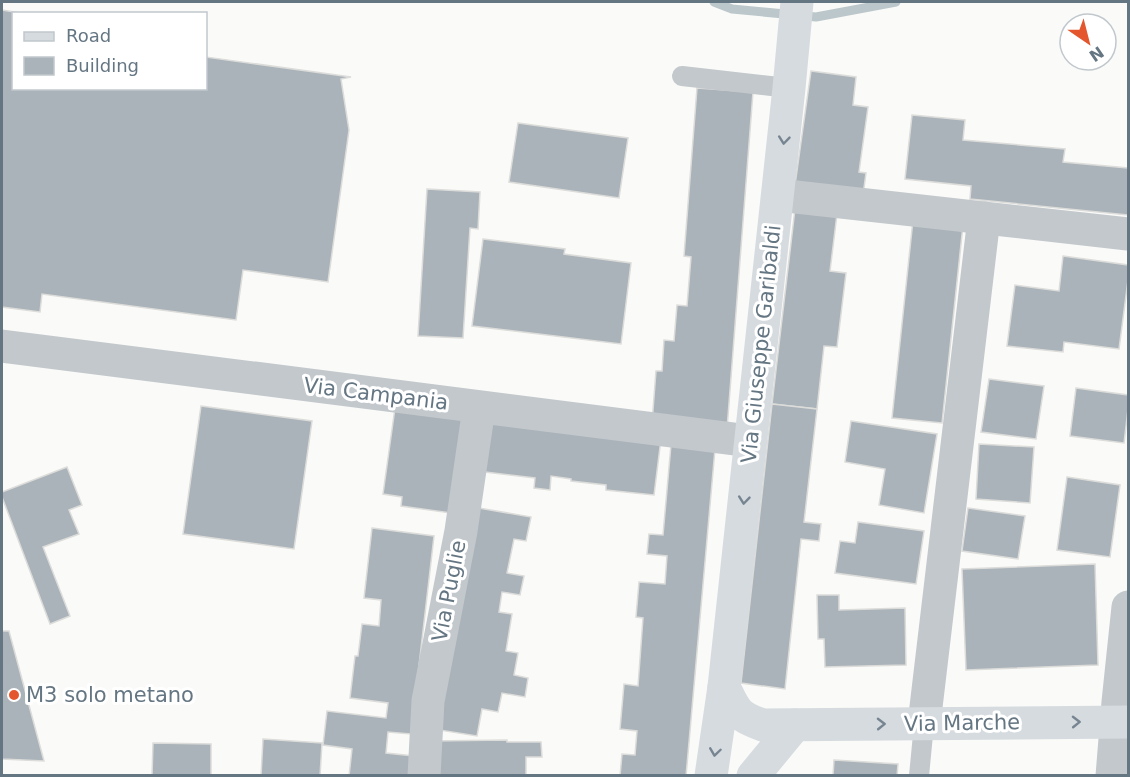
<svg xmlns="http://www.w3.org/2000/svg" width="1130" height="777" font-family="'DejaVu Sans',sans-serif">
<rect width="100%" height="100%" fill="#fafaf8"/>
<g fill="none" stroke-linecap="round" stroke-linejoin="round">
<!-- stream -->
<path stroke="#bbc7cb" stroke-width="9" d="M714,2l18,7 84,8 80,-15"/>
</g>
<!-- building -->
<g fill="#aab3b9" stroke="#dcdcda" stroke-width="1.5">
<path d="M2,10l25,4h-13v74h192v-31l145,20 -10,2 8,51 -21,152 -85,-12 -7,50 -194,-26 -2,18 -38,-5z"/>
<path d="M811,71l45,6 -3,28 15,2 -9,65 7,1 -3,22 -68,-10z"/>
<path d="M697,88l56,4 -26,337 -75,-6 4,-52h6l2,-31 10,1 3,-36 10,1 4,-49 -7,-1z"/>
<path d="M912,115l53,5 -2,20 102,9 -2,13 65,6v47l-158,-16 1,-13 -66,-7z"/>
<path d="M518,123l110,15 -9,60 -110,-16z"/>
<path d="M427,189l53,3 -2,37 -8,-1 -7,110 -45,-2z"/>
<path d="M795,209l42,5 -7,57 16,2 -9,74 -13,-1 -7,63 -45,-5z"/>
<path d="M913,220l50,5 -21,198 -50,-5z"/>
<path d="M483,239l82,10 -1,5 67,9 -10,81 -149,-18z"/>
<path d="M1063,256l65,9v15l-9,69 -55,-7 -1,10 -56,-6 8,-61 44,6z"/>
<path d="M989,379l55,7 -8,53 -55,-7z"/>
<path d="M1076,388l52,7v14l-4,34 -54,-7z"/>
<path d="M772,404l45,5 -13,113 17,2 -2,17 -18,-2 -16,150 -44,-6z"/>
<path d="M201,406l111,15 -18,128 -111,-15z"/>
<path d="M395,408l77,10 -14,96 -57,-8 1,-9 -19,-3z"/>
<path d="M483,420l178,19 -7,56 -48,-5v-5l-35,-4v-2l-20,-3 -1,14 -16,-2 1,-10 -58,-7z"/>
<path d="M851,421l86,13 -13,79 -45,-8 6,-36 -40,-7z"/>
<path d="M979,444l55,3 -4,56 -54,-4z"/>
<path d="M671,445l44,4 -29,327h-66l2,-22 13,1 2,-24 -17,-2 4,-45 14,2 5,-68 -7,-1 3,-35 26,2 2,-28 -20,-2 2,-20 14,1z"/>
<path d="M67,467l15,38 -13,5 10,24 -36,13 27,69 -20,8 -48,-127v-5z"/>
<path d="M1067,477l53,8 -10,72 -53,-7z"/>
<path d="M473,507l58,10 -5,24 -12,-2 -7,34 17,3 -4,19 -18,-3 -3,20 13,2 -6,37 12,2 -4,22 14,3 -3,19 -23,-4 -4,19 -16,-3 -5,27 -44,-7z"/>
<path d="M968,508l57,8 -7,43 -56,-8z"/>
<path d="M858,522l66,9 -8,53 -81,-11 5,-32 15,2z"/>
<path d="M372,528l62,8 -23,198 -23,-2 -2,21 28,3 -2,20h-63l3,-27 -29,-4 4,-34 59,7 2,-15 -38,-5 5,-42h3l4,-32 17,2 2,-26 -17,-2z"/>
<path d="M1095,564l3,101 -132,5 -4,-101z"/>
<path d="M817,595h22v15l66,-2 1,57 -81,2 -1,-28h-6z"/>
<path d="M2,631h7l35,130 -42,-2z"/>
<path d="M263,739l59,4 -2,33h-59z"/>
<path d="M507,740v2h34l1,15h-16v19h-95v-35z"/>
<path d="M153,743l58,1v32h-59z"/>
<path d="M834,760l64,4 -1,12h-64z"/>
</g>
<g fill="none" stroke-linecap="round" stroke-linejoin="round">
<!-- service -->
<g stroke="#c3c8cc" stroke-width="20">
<path d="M682,76l107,12"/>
<path d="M919,776l5,-52"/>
</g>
<!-- minor -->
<g stroke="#c3c8cc" stroke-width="33">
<path d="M778,195l350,39"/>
<path d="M2,346l748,95"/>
<path d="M924,724l60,-506"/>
<path d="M424,776l4,-75 33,-170 18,-123"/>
<path d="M1112,776l6,-74 10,-95"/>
</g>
<!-- secondary -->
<g stroke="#d6dbdf" stroke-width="33">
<path d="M724,687c12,24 12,29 39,38l365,-3"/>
<path d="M711,776l13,-89 65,-599 8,-86"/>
<path d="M753,776l42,-51"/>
</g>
</g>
<!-- one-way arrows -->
<defs><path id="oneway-chevron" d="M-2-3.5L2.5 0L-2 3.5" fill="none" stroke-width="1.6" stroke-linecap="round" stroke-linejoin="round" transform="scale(1.5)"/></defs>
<g stroke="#768591">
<use href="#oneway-chevron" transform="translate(784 140) rotate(96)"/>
<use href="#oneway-chevron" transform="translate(744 500) rotate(96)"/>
<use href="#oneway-chevron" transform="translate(1076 722) rotate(-1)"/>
<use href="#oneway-chevron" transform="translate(881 724) rotate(-1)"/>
<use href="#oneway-chevron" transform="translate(715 752) rotate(98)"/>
</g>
<!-- markers -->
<circle fill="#e4572e" stroke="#fff" stroke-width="2" cx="14" cy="695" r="6"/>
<g text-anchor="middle" stroke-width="6" stroke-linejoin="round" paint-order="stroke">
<!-- street labels -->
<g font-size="21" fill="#657683" stroke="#fff">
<text transform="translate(761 344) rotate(-84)" y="7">Via Giuseppe Garibaldi</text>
<text transform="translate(376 394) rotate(7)" y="7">Via Campania</text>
<text transform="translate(449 591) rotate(-79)" y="7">Via Puglie</text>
<text transform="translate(962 723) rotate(-1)" y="7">Via Marche</text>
</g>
<!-- poi labels -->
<g font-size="21" fill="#657683" stroke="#fff" text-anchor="start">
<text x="26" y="702">M3 solo metano</text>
</g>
</g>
<!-- border -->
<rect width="1130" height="777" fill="none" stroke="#657683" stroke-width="6"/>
<!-- legend -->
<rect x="12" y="12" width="195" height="78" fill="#ffffff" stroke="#c1c8cd" stroke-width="1.5"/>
<rect x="24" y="32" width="30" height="9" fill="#d6dbdf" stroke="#c1c8cd" stroke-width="1.5"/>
<text x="66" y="42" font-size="18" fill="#657683">Road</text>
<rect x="24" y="57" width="30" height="18" fill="#aab3b9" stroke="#c1c8cd" stroke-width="1.5"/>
<text x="66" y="72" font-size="18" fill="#657683">Building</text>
<!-- north arrow -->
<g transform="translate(1088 42) rotate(145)"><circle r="28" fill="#ffffff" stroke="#c1c8cd" stroke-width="1.5"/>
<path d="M0-4.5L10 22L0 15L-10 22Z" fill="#e4572e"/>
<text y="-9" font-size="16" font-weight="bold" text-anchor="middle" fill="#657683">N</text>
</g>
</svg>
